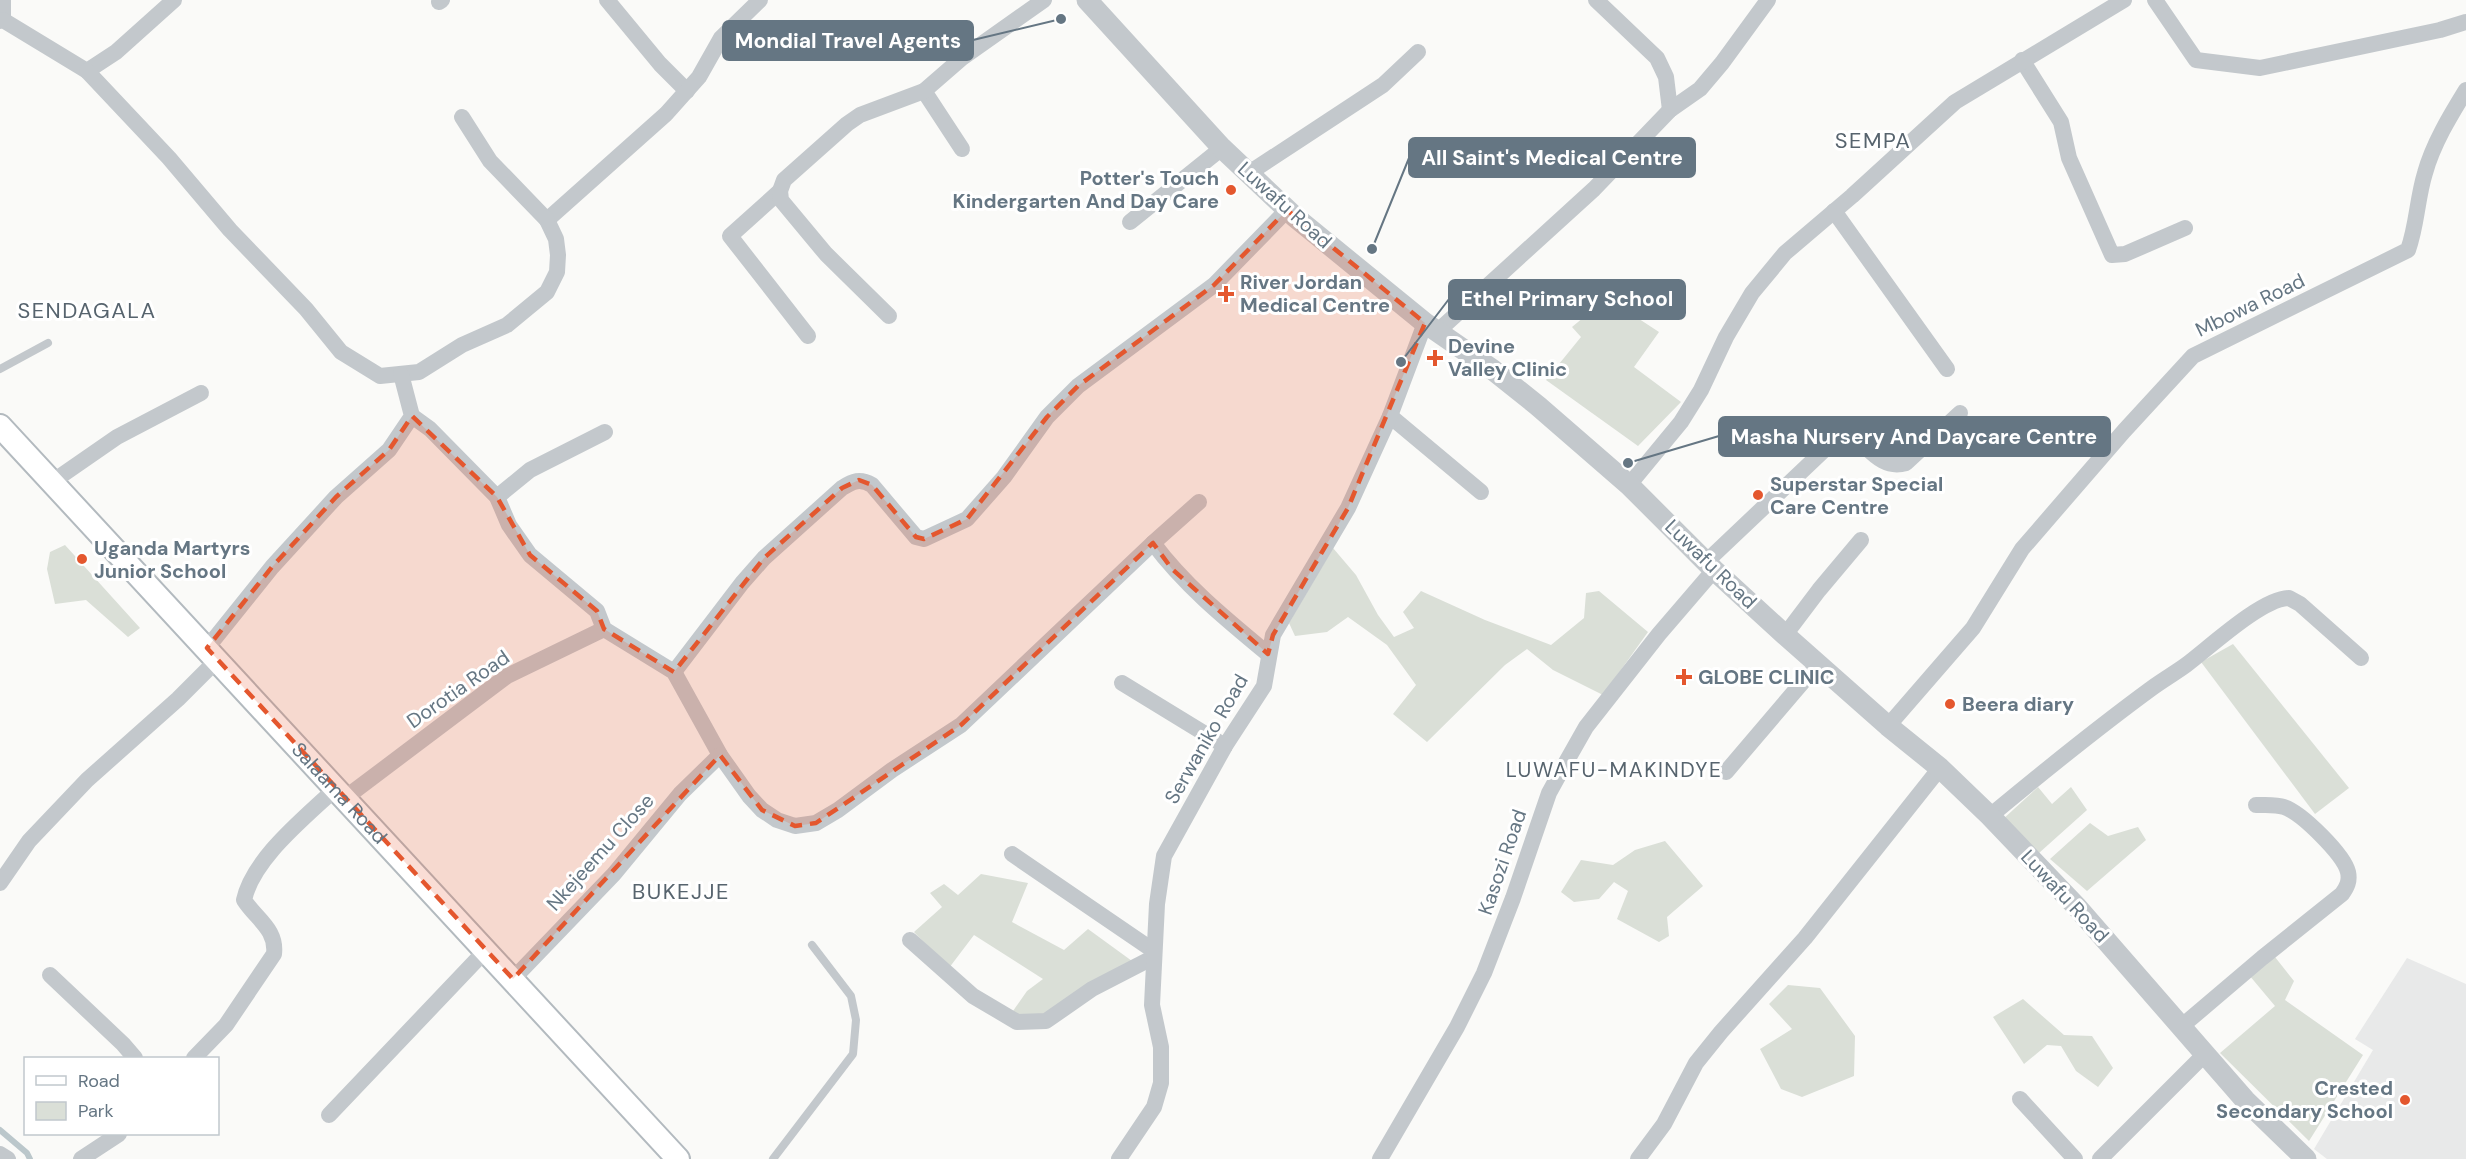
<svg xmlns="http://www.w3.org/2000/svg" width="2466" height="1159" font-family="'DM Sans',sans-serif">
<rect width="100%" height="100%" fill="#fafaf8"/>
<!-- built -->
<path fill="#e8e9e9" d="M2407,958l59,26v175h-139l-13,-10 59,-99 -18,-11z"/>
<!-- green -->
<g fill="#dadfd7">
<path d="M1607,298l52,34 -25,35 47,35 -43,44 -92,-66 35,-43 -9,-10z"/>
<path d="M65,545l75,83 -12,9 -42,-37 -31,4 -8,-35 3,-17z"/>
<path d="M1333,548l23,27 22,40 16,22 20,-9 -11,-16 18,-21 64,29 66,25 33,-27 2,-25 13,-2 49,41 -45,63 -50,-25 -26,-21 -22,16 -78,77 -34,-28 23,-29 -29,-40 -39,-28 -21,15 -32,4 -6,-13z"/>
<path d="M2233,644l116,144 -34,26 -114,-152z"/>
<path d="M2038,787l14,17 19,-17 16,23 -48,43 -37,-33z"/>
<path d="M2090,823l18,13 30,-9 8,13 -59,51 -37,-32z"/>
<path d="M1665,841l38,45 -36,31 2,19 -10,6 -42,-23 11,-28 -14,-9 -15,17 -25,3 -13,-10 20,-32 32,5 22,-15z"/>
<path d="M981,874l47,9 -16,39 52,28 24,-21 44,32 -88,57h-23l-8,-7 14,-20 16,-12 -69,-44 -25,33 -35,-36 28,-25 -12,-14 14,-9 14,11z"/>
<path d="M2275,957l19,24 -9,19 78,55 -54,86 -89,-88 55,-47 -26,-31z"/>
<path d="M1788,985l32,3 35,48 -1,40 -52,21 -21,-8 -21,-40 32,-20 -23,-25z"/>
<path d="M2023,999l41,36 28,1 21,32 -15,19 -22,-16 -15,-25 -14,-1 -23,19 -31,-47z"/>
</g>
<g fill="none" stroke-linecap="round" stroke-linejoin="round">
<!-- stream -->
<path stroke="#bbc7cb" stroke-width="6" d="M0,1130l27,23 3,6"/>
<defs>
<g id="secondary">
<path id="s1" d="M0,426l678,733"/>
</g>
</defs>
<!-- secondary casing -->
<use href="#secondary" stroke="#b3babf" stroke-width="26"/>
<!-- service -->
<g stroke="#c3c8cc" stroke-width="8">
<path d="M0,369l48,-26"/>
<path d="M773,1159l80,-105 3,-34 -5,-24 -39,-51"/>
</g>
<!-- minor -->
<g stroke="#c3c8cc" stroke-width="16">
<path d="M607,0l53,64 27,27"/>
<path d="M1596,0l61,58 9,19 4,33"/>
<path d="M2155,0l41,60 64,8 180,-38 26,-8"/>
<path d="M439,2l3,-2"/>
<path d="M3,20v-20"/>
<path d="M0,21l3,-1 84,51 29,-19 58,-52"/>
<path d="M2022,60l39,62 8,36 43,97 13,-1 60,-26"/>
<path d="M87,71l82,87 61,72 76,79 35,43 39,24 39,-4 43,-27 45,-20 40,-33 10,-20 1,-17 -2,-16 -9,-19 119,-106 33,-37 22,-39 39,-38"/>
<path d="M924,91l38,58"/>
<path d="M462,117l28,44 57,59"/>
<path d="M1249,173l134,-88 35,-33"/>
<path d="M780,191l-50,45 78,100"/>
<path d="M1834,211l113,158"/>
<path d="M1130,222l92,-74"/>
<path d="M889,316l-63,-62 -45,-54 -1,-9 4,-11 63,-56 13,-9 64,-24 38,-33 82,-58"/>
<path d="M1438,331l156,-142 76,-79 30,-21 22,-26 46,-63"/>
<path d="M412,416l18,13 67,68 12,28 21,30 67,56 7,18 70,43 46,83 29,41 13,14 15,10 18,6 21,-3 22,-13 54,-40 69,-45 192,-182"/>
<path d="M1390,416l91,76"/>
<path d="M52,482l65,-45 84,-44"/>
<path d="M1629,485l52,-63 20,-32 25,-53 26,-44 33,-40 67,-57 103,-94 169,-102"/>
<path d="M497,497l33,-27 75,-38"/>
<path d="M1199,502l-46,41c32,43 74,77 115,111"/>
<path d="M1707,561l134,-127 7,-2c19,12 32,39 58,31l54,-50"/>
<path d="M1785,635l34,-45 42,-50"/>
<path d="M207,648l65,-81 64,-70 53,-47 23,-34 -11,-42"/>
<path d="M674,672l68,-89 22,-25 78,-70c11,-7 18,-10 30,-3l44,52 8,2 43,-20 37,-42 43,-60 31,-31 136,-101 73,-75"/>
<path d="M1122,683l103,63"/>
<path d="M1888,726l85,-98 49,-79 102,-118 69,-75 215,-106c9,-25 9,-51 17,-77 8,-29 25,-57 41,-83"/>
<path d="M1726,772l92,-108"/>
<path d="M345,798l162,-122 97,-47"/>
<path d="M1990,816c53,-44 106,-87 162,-128 11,-8 23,-15 34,-23 23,-17 76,-67 103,-67l11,6 61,54"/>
<path d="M1012,854l142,97"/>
<path d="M0,883l29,-42 58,-61 91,-81 39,-39"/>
<path d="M910,940l63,56 44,26 29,-1 46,-32 62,-32"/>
<path d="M50,975l73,69 12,14"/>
<path d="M513,979l101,-105 66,-80 40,-39"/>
<path d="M2182,1026l80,-68 80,-64c5,-7 8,-13 6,-22 -4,-17 -46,-59 -64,-65 -8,-3 -19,-2 -28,-2"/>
<path d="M194,1058l32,-33 48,-71c3,-25 -18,-35 -30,-54 9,-42 62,-83 92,-112"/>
<path d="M2020,1099l55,60"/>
<path d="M329,1115l157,-165"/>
<path d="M0,1154l8,5"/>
<path d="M81,1159l38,-25"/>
<path d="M1119,1159l35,-52 7,-24v-36l-9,-42 5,-101 7,-48 61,-110 39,-60 9,-51 75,-127 42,-92 35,-93"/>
<path d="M1380,1159l77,-132 27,-54 29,-75 36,-105 16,-29 21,-37 73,-93 55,-64"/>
<path d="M1638,1159l26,-35 32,-61 25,-31 84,-94 135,-170"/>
<path d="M2100,1159l106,-106"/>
</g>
<!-- tertiary -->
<path stroke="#c3c8cc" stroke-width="21" d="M1087,0l135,148 73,69 130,106 68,47 45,36 91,79 85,85 71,65 103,91 52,42 50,48 86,90 169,194 61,59"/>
<!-- secondary -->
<use href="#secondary" stroke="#fff" stroke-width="22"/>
</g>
<!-- marked area -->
<path fill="#e4572e" fill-opacity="0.2" stroke="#e4572e" stroke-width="4.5" stroke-dasharray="12 8" stroke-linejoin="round" d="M1287,210l138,113 -77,185 -75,127 -5,19 -96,-85 -19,-26 -192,182 -145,98 -21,3 -33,-16 -42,-55 -207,224 -306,-331 65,-81 64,-70 53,-47 23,-34 85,81 33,58 67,56 7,18 70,43 90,-114 78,-70 17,-8 13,5 44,52 8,2 43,-20 80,-102 31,-31 136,-101z"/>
<!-- markers -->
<g fill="#e4572e" stroke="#fff" stroke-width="2">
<circle cx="1231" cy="190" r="6"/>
<path d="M1223 285h6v6h6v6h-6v6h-6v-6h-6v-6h6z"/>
<path d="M1432 349h6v6h6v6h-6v6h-6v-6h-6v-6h6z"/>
<circle cx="1758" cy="495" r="6"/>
<circle cx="82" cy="559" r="6"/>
<path d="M1681 668h6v6h6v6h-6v6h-6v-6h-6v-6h6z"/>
<circle cx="1950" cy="704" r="6"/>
<circle cx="2405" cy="1100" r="6"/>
</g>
<g text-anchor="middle" stroke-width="6" stroke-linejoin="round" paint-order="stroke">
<!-- poi labels -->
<g font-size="20" font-weight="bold" fill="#657683" stroke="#fff" text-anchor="start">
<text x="1219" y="185" text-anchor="end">Potter's Touch<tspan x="1219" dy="23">Kindergarten And Day Care</tspan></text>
<text x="1240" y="289">River Jordan<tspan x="1240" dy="23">Medical Centre</tspan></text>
<text x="1448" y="353">Devine<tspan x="1448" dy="23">Valley Clinic</tspan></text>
<text x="1770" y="491">Superstar Special<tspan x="1770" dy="23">Care Centre</tspan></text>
<text x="94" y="555">Uganda Martyrs<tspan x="94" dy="23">Junior School</tspan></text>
<text x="1698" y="684">GLOBE CLINIC</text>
<text x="1962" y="711">Beera diary</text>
<text x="2393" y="1095" text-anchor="end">Crested<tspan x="2393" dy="23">Secondary School</tspan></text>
</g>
<!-- street labels -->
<g font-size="20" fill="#657683" stroke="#fff">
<text transform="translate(1285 205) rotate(42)" y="7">Luwafu Road</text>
<text transform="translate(2250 305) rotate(-26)" y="7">Mbowa Road</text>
<text transform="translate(1711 564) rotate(44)" y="7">Luwafu Road</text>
<text transform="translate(458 689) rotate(-35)" y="7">Dorotia Road</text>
<text transform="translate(1206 739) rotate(-60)" y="7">Serwaniko Road</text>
<text dy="7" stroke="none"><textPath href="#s1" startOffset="500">Salaama Road</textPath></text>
<text transform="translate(600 852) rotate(-48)" y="7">Nkejeemu Close</text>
<text transform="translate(1502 862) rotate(-71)" y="7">Kasozi Road</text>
<text transform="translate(2065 896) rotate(47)" y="7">Luwafu Road</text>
</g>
<!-- neighbourhood labels -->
<g font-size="21" letter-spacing="1.5" fill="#57646e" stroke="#fff">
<text x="1614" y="777">LUWAFU-MAKINDYE</text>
</g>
<!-- quarter labels -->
<g font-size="22" letter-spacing="1.5" fill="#57646e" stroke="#fff">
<text x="1873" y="148">SEMPA</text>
<text x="87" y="318">SENDAGALA</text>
<text x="681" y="899">BUKEJJE</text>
</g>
</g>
<!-- callouts -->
<path fill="none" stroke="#657683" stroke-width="2" d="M1061 19L973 40M1372 249L1409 158M1401 362L1449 299M1628 463L1719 436"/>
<g fill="#657683" stroke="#fff" stroke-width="2">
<circle cx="1061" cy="19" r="6"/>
<circle cx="1372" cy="249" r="6"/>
<circle cx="1401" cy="362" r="6"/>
<circle cx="1628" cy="463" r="6"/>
</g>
<g fill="#657683" stroke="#657683" stroke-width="2">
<rect x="723" y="21" width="250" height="39" rx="6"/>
<rect x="1409" y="138" width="286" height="39" rx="6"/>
<rect x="1449" y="280" width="236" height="39" rx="6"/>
<rect x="1719" y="417" width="391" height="39" rx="6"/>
</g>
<g font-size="21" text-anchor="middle" font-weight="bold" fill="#fff">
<text x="848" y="48">Mondial Travel Agents</text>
<text x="1552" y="165">All Saint's Medical Centre</text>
<text x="1567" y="306">Ethel Primary School</text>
<text x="1914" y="444">Masha Nursery And Daycare Centre</text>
</g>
<!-- legend -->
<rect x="24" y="1057" width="195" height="78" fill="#ffffff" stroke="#c1c8cd" stroke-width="1.5"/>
<rect x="36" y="1076" width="30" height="9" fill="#ffffff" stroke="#c1c8cd" stroke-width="1.5"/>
<text x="78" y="1087" font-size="18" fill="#657683">Road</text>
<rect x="36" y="1102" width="30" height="18" fill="#dadfd7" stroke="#c1c8cd" stroke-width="1.5"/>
<text x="78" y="1117" font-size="18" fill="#657683">Park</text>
</svg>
